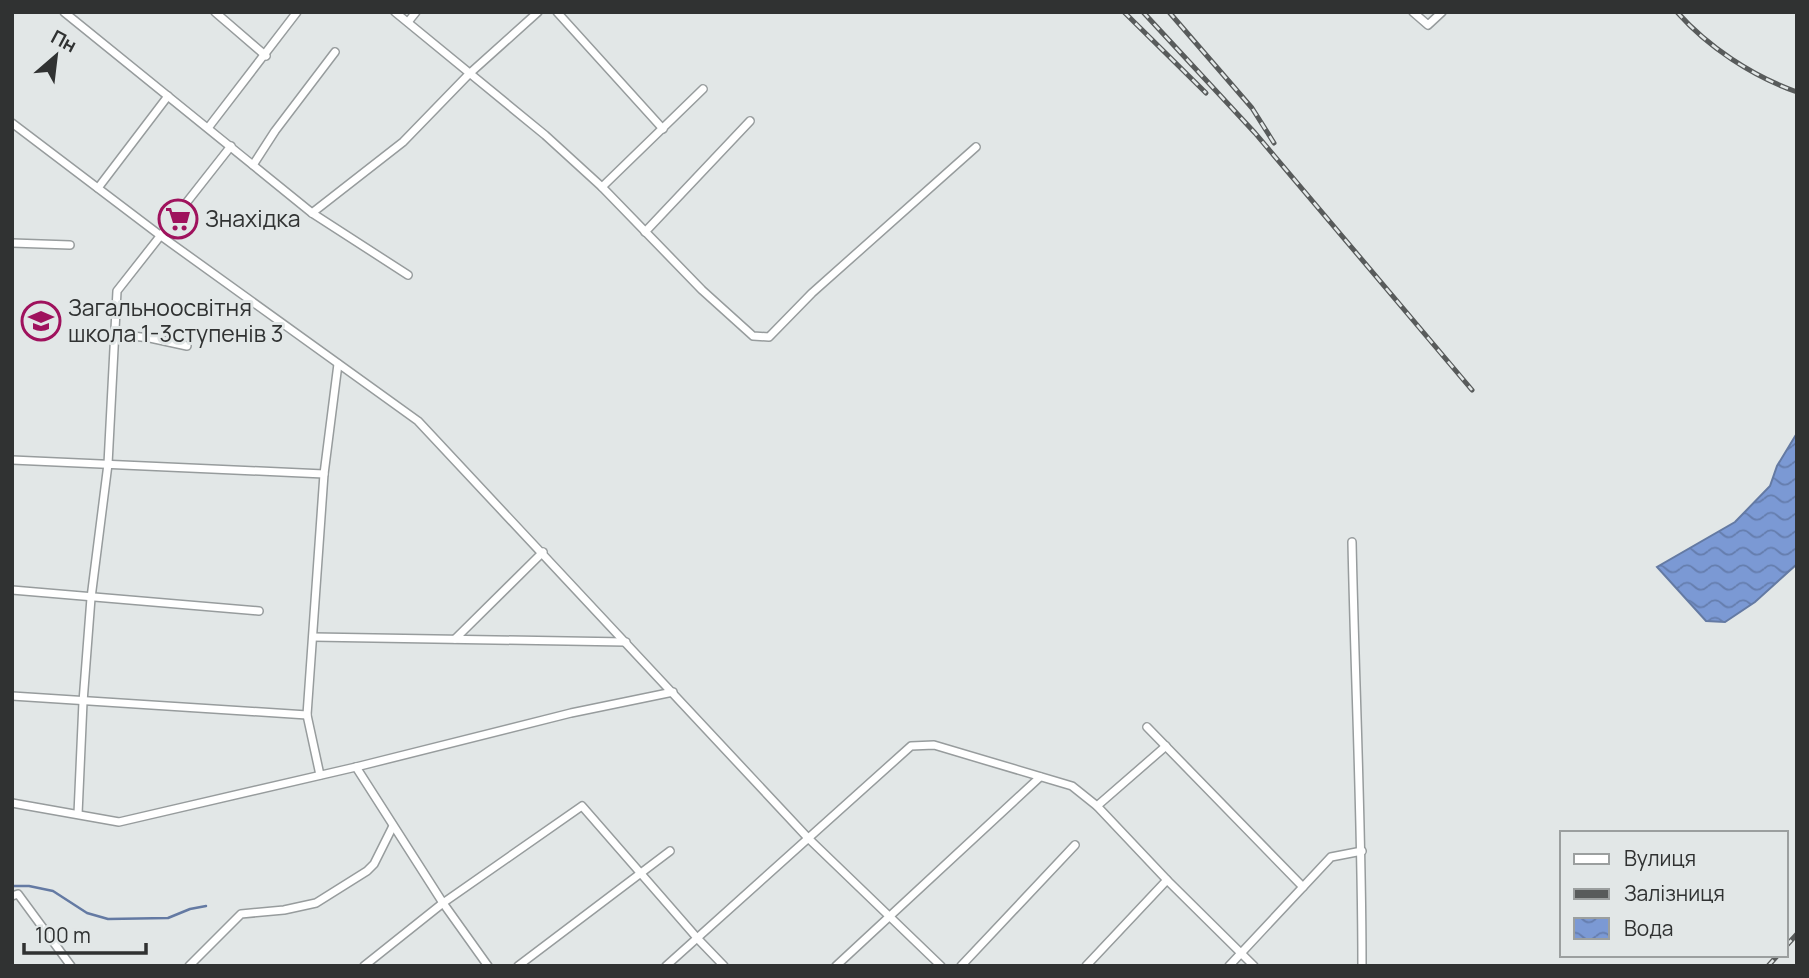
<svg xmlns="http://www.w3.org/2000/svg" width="1809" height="978" font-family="Manrope,sans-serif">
<defs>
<pattern id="water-waves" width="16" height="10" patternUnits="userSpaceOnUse" patternTransform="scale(1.75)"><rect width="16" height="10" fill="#7b99d4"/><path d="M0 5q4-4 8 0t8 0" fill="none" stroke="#657dad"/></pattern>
</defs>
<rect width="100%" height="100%" fill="#e2e7e7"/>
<!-- water -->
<path fill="url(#water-waves)" stroke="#647aa3" stroke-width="2" d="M1797,433v131l-42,38 -30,20 -19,-1 -49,-54 78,-45 35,-36 7,-20z"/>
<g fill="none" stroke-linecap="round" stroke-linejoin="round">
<!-- stream -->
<path stroke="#647aa3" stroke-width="2.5" d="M12,886h17l24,5 34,22 21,6 60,-1 22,-9 16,-3"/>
<defs>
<g id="street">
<path d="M64,12l248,201 96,62"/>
<path d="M215,12l51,44"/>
<path d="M395,12l150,123 57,52 100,103 51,46 16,1 43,-44 164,-146"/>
<path d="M557,12l106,117"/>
<path d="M1413,12l15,13 14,-13"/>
<path d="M408,22l8,-10"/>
<path d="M12,123l149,113 257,185 390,417 133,128"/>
<path d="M208,128l89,-116"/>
<path d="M253,165l22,-34 60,-79"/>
<path d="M602,187l101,-98"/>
<path d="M98,188l70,-92"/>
<path d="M312,213l91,-71 66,-68 69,-62"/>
<path d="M645,232l105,-111"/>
<path d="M12,243l58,2"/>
<path d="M114,334l36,4 37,8"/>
<path d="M12,460l312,14"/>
<path d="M1352,542c3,141 10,282 10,424"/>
<path d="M12,590l247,21"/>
<path d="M313,637l313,5"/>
<path d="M455,639l88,-87"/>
<path d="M12,696l295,19"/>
<path d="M1147,727l156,160"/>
<path d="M356,767l87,136 45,63"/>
<path d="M320,775l-13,-60 17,-241 14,-110"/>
<path d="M12,803l107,19 237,-55 215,-54 102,-21"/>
<path d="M1097,806l69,-60"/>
<path d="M78,814l5,-112 8,-104 17,-134 9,-173 114,-145"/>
<path d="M12,896l6,-2 53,72"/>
<path d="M189,966l52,-52 43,-4 32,-7 51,-32 7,-7 19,-38"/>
<path d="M364,966l79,-63 139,-97 116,133 26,27"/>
<path d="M518,966l152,-115"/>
<path d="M666,966l245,-220 23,-1 138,41 25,20 70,74 87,86"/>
<path d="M836,966l204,-189"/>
<path d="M961,966l114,-121"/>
<path d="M1086,966l81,-86"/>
<path d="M1229,966l102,-109 31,-6"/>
</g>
</defs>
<!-- street casing -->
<use href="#street" stroke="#979c9d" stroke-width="10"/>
<!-- street -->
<use href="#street" stroke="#fff" stroke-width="7"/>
<defs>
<g id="rail">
<path d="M1124,12l82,81"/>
<path d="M1143,12l112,121 217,257"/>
<path d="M1169,12l83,96 22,35"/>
<path d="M1677,12c31,35 75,64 120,80"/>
<path d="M1786,946l11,-12"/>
<path d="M1768,966l10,-11"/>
</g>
</defs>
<!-- rail casing -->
<use href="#rail" stroke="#585b5b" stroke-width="5"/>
<!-- rail -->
<use href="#rail" stroke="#e2e7e7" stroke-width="2.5" stroke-dasharray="8" stroke-linecap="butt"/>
</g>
<!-- icons -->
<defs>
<symbol id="supermarket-ring" viewBox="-11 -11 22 22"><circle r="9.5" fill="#e2e7e7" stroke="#9f125d" stroke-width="1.5"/><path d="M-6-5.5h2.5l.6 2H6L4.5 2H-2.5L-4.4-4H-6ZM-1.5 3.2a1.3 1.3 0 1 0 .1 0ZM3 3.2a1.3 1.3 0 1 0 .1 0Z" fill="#9f125d"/></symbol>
<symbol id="school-ring" viewBox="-11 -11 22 22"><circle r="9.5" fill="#e2e7e7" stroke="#9f125d" stroke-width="1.5"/><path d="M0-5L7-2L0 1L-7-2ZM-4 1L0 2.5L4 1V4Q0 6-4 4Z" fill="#9f125d"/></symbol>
</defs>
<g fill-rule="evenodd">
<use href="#supermarket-ring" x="156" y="197" width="44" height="44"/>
<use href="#school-ring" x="19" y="299" width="44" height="44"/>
</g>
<g text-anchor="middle" stroke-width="6" stroke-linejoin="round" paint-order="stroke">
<!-- poi labels -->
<g font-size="23" fill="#303232" stroke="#e2e7e7" text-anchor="start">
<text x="205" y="227">Знахідка</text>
<text x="68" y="316">Загальноосвiтня<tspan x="68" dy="26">школа 1-3ступенiв 3</tspan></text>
</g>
</g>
<!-- border -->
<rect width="1809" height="978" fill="none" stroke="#303232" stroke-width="28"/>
<!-- legend -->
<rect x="1560" y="831" width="228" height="126" fill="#e2e7e7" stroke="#9b9f9f" stroke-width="2"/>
<rect x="1574" y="854" width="35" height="10" fill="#ffffff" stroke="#9b9f9f" stroke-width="2"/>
<text x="1624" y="866" font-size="21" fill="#303232">Вулиця</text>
<rect x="1574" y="889" width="35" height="10" fill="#585b5b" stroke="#9b9f9f" stroke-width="2"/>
<text x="1624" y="901" font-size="21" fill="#303232">Залізниця</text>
<rect x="1574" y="918" width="35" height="21" fill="url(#water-waves)" stroke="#9b9f9f" stroke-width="2"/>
<text x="1624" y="936" font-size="21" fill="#303232">Вода</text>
<!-- north arrow -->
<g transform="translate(56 56) rotate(28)" stroke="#e2e7e7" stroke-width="5" paint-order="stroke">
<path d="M0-5L12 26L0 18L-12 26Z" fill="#303232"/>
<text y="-10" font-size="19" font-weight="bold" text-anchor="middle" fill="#303232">Пн</text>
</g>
<!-- scale -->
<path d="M24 943v10h122v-10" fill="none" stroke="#303232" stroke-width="3.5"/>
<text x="35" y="943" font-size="21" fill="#303232" stroke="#e2e7e7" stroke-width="5" paint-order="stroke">100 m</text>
</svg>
